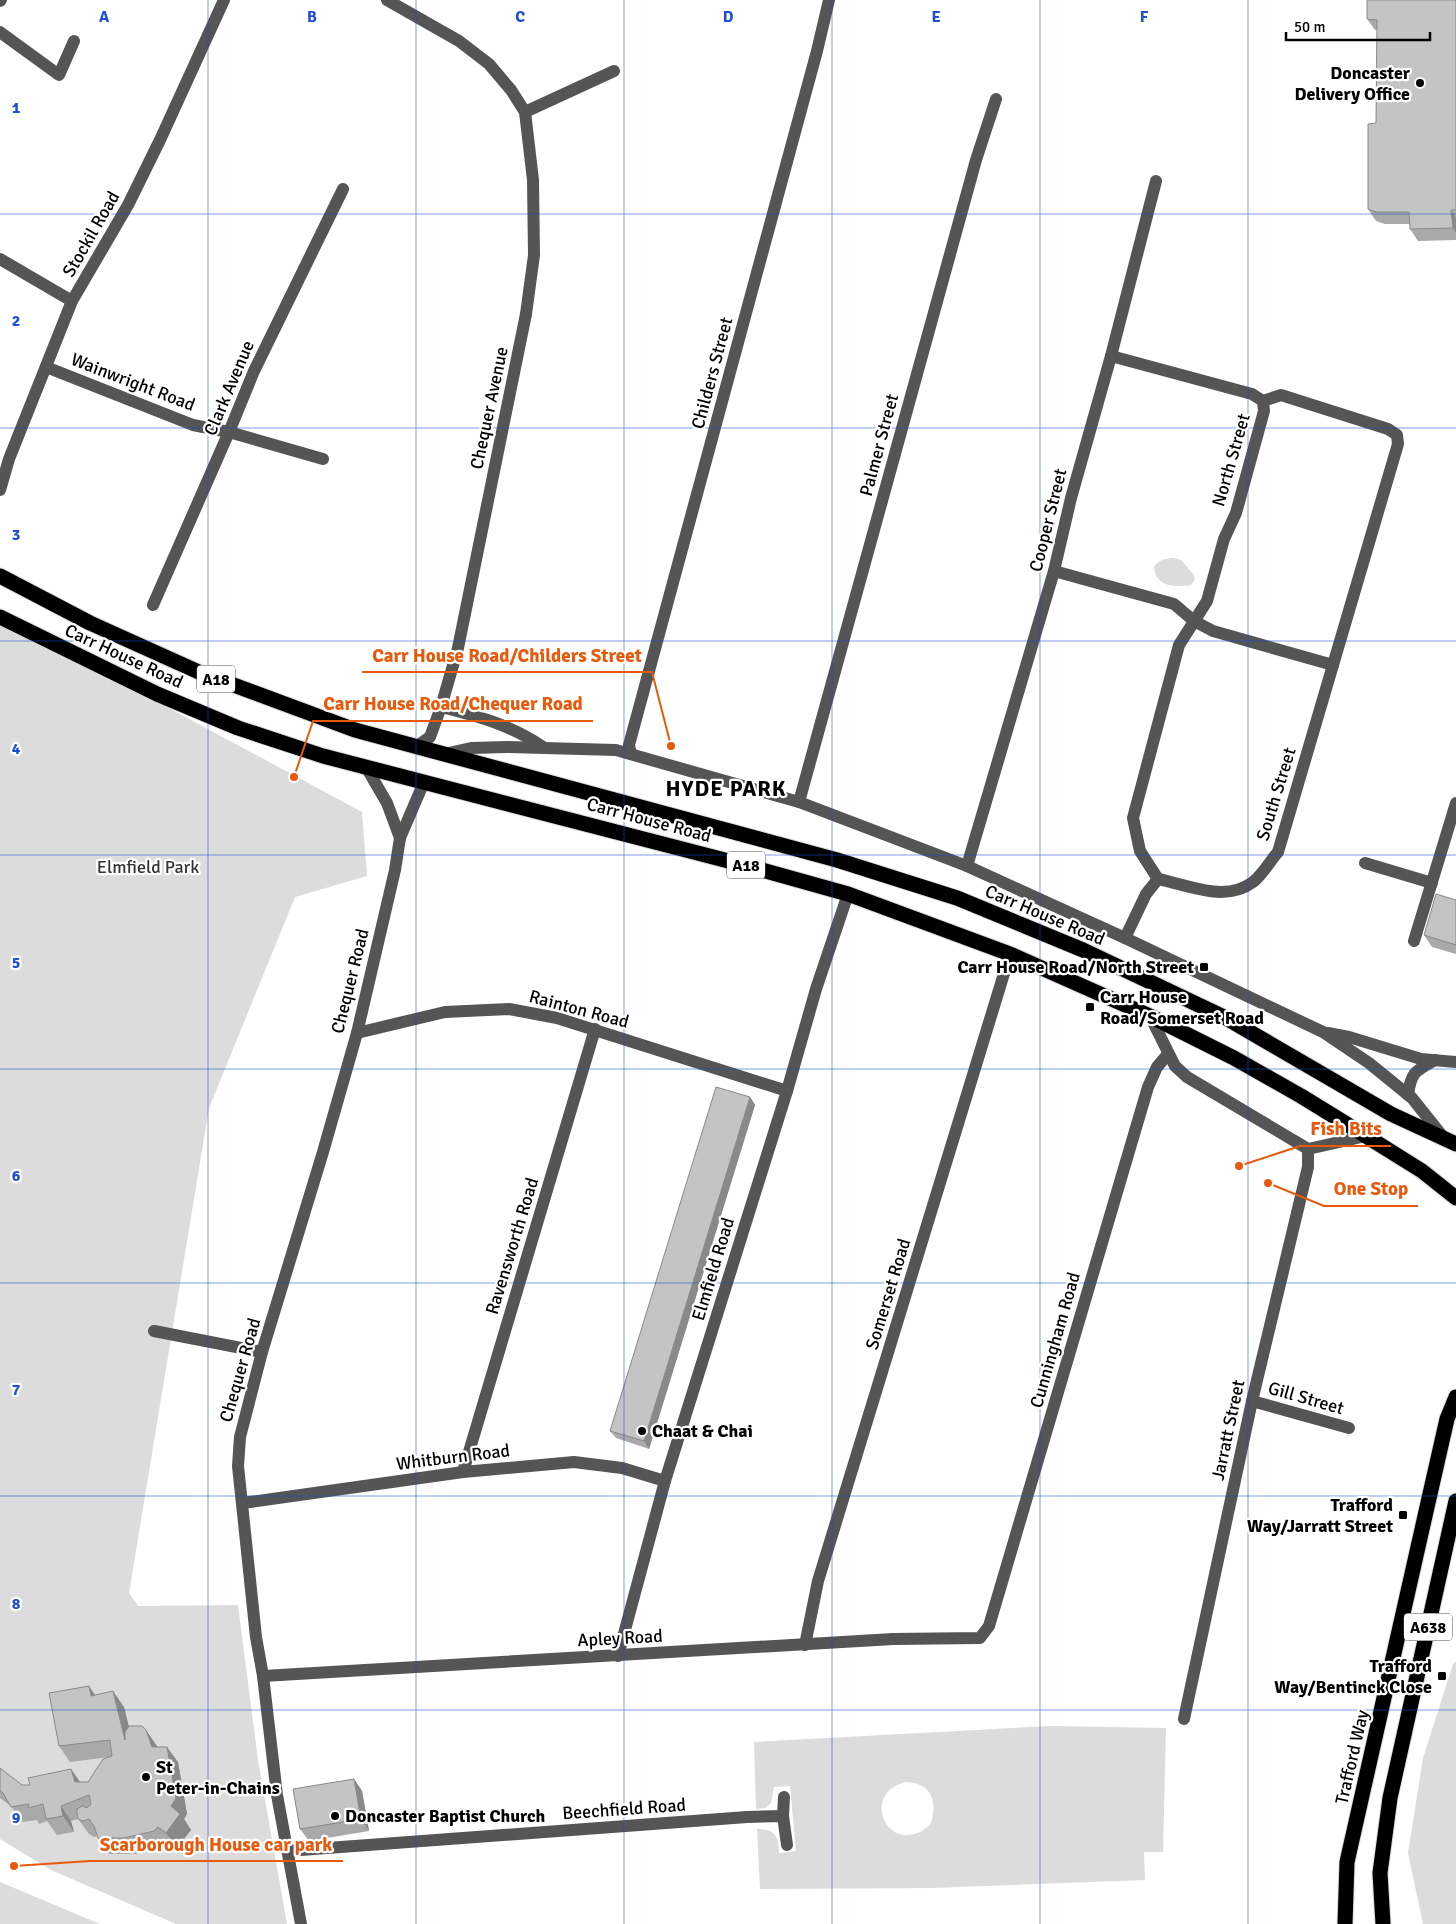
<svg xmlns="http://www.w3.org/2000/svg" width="1456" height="1924" font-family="Signika,sans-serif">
<rect width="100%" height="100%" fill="#fff"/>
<!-- green -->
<g fill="#dcdcdc" fill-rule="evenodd">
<path d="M1174,558l7,2 13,15 1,5 -4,5c-15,2 -35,3 -37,-18 4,-7 12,-9 20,-9z"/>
<path d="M0,617l362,195 5,64 -72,21 -86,211 -80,485 9,13 100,-1 20,155 29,164h-111l-125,-54 -51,-31z"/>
<path d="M1456,1661v263h-33l-15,-71 15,-95 30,-94z"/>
<path d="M1050,1726l116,2 -3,124h-19l1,28 -212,8 -173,1 -3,-60c19,0 22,8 22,24l17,-2 -6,-65 -16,1 -3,16 -6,5 -9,1 -2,-67zM905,1782c26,0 34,20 25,43 -4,3 -8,7 -13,8 -34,13 -53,-40 -12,-51z"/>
<path d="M0,1882l100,42h-100z"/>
</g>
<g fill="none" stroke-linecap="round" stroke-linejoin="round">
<defs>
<g id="highway">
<path d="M0,576l90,47 111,50 154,57 482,130 120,38 126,52 143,68 165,96 65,30"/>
<path d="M0,617l157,77 81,34 85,28 421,109 104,29 162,60 140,62 84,42 67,38 65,40 56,35 34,27"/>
<path d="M1345,1924l2,-62 78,-346 22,-97 9,-22"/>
<path d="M1383,1924l-3,-51 10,-75 66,-297"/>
</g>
</defs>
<!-- highway casing -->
<use href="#highway" stroke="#dbdbdb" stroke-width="17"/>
<!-- minor -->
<g stroke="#555" stroke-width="12">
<path d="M387,0l72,41 30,23 22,26 14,22 8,68 1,75 -8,59 -68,334 -17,59 -11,30 -14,10"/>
<path d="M0,1l1,-1"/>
<path d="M0,32l59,43 15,-34"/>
<path d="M525,112l89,-41"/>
<path d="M0,259l72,42"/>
<path d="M1111,356l141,38 11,7 1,10 -28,102 -12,26 -17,62 -28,44 -46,173 7,33 18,28"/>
<path d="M46,367l147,58 36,7 94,27"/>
<path d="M0,490l9,-31 63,-158 56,-96 32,-65 64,-140"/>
<path d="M1054,571l120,33 20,17 19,10 120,34"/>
<path d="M153,605l76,-173 25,-61 89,-182"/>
<path d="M441,707c37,9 70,18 102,40"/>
<path d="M444,754l27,-6 36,-1 109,3 183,52 168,64 158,72 198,94 46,31 43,35 32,40"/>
<path d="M631,754l-2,-9 188,-694 12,-51"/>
<path d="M366,767l21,36 13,35"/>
<path d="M799,802l177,-642 20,-61"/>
<path d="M1365,863l67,20"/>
<path d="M967,866l87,-295 17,-73 40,-142 45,-175"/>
<path d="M1158,879c30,6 67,24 95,3 10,-8 17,-21 25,-30l120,-408 -1,-9 -9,-6 -107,-34 -18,6"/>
<path d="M1125,938l21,-44 12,-15"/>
<path d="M1414,941l42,-138"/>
<path d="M1150,1016l25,50 12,11 121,72 58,-13"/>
<path d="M357,1033l88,-21 64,-3 48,9 230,73"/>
<path d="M1328,1033l21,4 72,22 35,3"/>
<path d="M1408,1095c3,-23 7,-24 27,-35"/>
<path d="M154,1331l108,21"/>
<path d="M1252,1401l97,27"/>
<path d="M463,1472l132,-443"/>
<path d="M243,1503l220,-31 111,-10 48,6 43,13"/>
<path d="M805,1645l13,-64 192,-627"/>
<path d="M618,1656l47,-175 122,-390 29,-102 32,-95"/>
<path d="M263,1676l630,-37 87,-1 9,-12 159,-539 9,-20 11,-13"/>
<path d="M1184,1719l68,-318 56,-234v-18"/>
<path d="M783,1816l1,-19"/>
<path d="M287,1851l460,-34 36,-1 4,29"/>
<path d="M301,1924l-24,-129 -14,-119 -7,-39 -18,-171 2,-29 22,-85 61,-200 34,-119 38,-163 5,-32 24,-56"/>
</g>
<!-- highway -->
<use href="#highway" stroke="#000" stroke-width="15"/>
</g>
<!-- wall -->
<g fill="#a9a9a9">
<path d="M1456,0v240l-38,1 -8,-12v-5h-25l-9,-3 -8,-12 8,-86 1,-93h-2l-8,-11z"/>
<path d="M1456,900v54l-24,-7 -8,-12z"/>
<path d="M750,1097l5,8 -106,344 -33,-11 -6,-7z"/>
<path d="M95,1695l29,12 5,20 28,19 1,1 20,15 9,52 -3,5 7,11 -14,18 -8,-5 -4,3 -30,8h-26l-11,-16 -1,-2 -3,1 -5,-3 -11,-15 -7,2 3,11 -17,3 -10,-14 -8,3 -2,-4 -15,2 -11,-16 -11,-8v-30l22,17h8l41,-16 9,13h8l21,-25 -39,5 -11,-16z"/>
<path d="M354,1779l8,12 7,40 -60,10 -9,-12z"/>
</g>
<!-- shaded-wall -->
<g fill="#898989">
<path d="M1451,210l5,8v15l-3,-5z"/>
<path d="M750,1097l5,8 -106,344 -5,-8z"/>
<path d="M89,1686l11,16 -9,-6z"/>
<path d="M113,1691l11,16 12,49 -11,-16z"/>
<path d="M146,1730l11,16 6,17 -11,-16z"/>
<path d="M167,1747l11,15 9,52 -3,5 7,11 -14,18 -11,-15z"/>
<path d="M71,1769l11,16 4,13 -11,-16z"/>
<path d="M354,1779l8,12 7,40 -8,-12z"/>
<path d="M61,1806l10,15 3,11 -11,-16z"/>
</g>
<!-- building -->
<g fill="#c4c4c4" stroke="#898989">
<path d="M1367,0h89v210h-5l2,18 -43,1 -1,-17h-33l-8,-3v-85l8,-1 1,-103 -10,-1z"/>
<path d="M1436,894l20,6v45l-32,-10z"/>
<path d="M716,1087l34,10 -106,344 -34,-10z"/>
<path d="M89,1686l2,10 22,-5 12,49v-8l4,-6h13l4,4 6,17h15l9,51 -5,8 9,8 -14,19 -8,-6 -4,4 -30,7h-26l-4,-12 -5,-7 -6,2 -5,-2 -1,-6v-4l5,-3 5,2 4,-4 -2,-9 -28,11 2,10 -17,3 -3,-15 -15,4 1,-4 -18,3 -8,-14 -3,-3v-22l22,17h8l-2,-7 43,-9 4,13h13l15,-23 9,-3 -2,-16 -51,6 -10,-53z"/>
<path d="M354,1779l7,40 -61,10 -7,-40z"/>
</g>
<!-- grid -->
<path fill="none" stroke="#1d4ed8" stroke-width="1" stroke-opacity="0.55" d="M208,0v1924M416,0v1924M624,0v1924M832,0v1924M1040,0v1924M1248,0v1924M0,214h1456M0,428h1456M0,641h1456M0,855h1456M0,1069h1456M0,1283h1456M0,1496h1456M0,1710h1456"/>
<!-- markers -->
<g fill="#000" stroke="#fff" stroke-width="2">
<circle cx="1420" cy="83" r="5"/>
<rect x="1199" y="962" width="10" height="10" rx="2.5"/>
<rect x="1085" y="1002" width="10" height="10" rx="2.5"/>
<circle cx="642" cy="1431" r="5"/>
<rect x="1398" y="1510" width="10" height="10" rx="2.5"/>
<rect x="1437" y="1671" width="10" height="10" rx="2.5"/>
<circle cx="146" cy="1777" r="5"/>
<circle cx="335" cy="1816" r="5"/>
</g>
<g text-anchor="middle" stroke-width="4.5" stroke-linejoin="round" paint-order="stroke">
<!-- shield labels -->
<g fill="#fff" stroke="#4c4c4c" stroke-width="1">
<rect x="197" y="665.5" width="38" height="27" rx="4"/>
<rect x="727" y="851.5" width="38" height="27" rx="4"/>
<rect x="1404" y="1613.5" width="48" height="27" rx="4"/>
</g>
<g font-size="16" font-weight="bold" fill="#000">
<text x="216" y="685">A18</text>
<text x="746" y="871">A18</text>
<text x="1428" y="1633">A638</text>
</g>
<!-- poi labels -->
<g font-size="18" font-weight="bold" fill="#000" stroke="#fff" text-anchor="end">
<text x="1410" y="79">Doncaster<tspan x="1410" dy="21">Delivery Office</tspan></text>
<text x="1194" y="973">Carr House Road/North Street</text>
<text x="1100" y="1003" text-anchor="start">Carr House<tspan x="1100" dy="21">Road/Somerset Road</tspan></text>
<text x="652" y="1437" text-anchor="start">Chaat &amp; Chai</text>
<text x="1393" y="1511">Trafford<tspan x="1393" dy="21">Way/Jarratt Street</tspan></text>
<text x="1432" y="1672">Trafford<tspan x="1432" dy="21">Way/Bentinck Close</tspan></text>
<text x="156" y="1773" text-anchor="start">St<tspan x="156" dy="21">Peter-in-Chains</tspan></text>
<text x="345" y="1822" text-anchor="start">Doncaster Baptist Church</text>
</g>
<!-- street labels -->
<g font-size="18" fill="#000" stroke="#fff">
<text transform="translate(91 234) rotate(-60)" y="6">Stockil Road</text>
<text transform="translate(712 373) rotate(-75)" y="6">Childers Street</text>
<text transform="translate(133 382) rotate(21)" y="6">Wainwright Road</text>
<text transform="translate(229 388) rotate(-67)" y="6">Clark Avenue</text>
<text transform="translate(489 408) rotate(-78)" y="6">Chequer Avenue</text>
<text transform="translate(879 445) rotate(-75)" y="6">Palmer Street</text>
<text transform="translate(1231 460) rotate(-74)" y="6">North Street</text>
<text transform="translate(1048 520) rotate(-76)" y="6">Cooper Street</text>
<text transform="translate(124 656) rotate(25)" y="6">Carr House Road</text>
<text transform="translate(1276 794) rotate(-73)" y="6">South Street</text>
<text transform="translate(649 820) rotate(15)" y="6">Carr House Road</text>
<text transform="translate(1045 915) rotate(23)" y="6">Carr House Road</text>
<text transform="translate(350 981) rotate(-76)" y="6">Chequer Road</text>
<text transform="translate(579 1009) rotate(15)" y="6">Rainton Road</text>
<text transform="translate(512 1246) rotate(-73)" y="6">Ravensworth Road</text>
<text transform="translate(713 1269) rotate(-73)" y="6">Elmfield Road</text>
<text transform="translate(888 1294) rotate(-73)" y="6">Somerset Road</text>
<text transform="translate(1055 1340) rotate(-74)" y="6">Cunningham Road</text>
<text transform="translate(240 1370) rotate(-74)" y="6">Chequer Road</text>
<text transform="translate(1306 1398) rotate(16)" y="6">Gill Street</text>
<text transform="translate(1228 1430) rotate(-78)" y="6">Jarratt Street</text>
<text transform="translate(453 1457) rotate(-7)" y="6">Whitburn Road</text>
<text transform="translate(620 1638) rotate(-3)" y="6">Apley Road</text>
<text transform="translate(1352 1757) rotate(-77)" y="6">Trafford Way</text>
<text transform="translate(624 1809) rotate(-4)" y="6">Beechfield Road</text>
</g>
<!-- park labels -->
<g font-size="18" fill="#333" stroke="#fff">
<text x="148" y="873">Elmfield Park</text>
</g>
<!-- district labels -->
<g font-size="22" font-weight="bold" letter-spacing="1" fill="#000" stroke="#fff">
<text x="726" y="796">HYDE PARK</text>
</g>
</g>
<g font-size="16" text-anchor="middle" font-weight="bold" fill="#1d4ed8" stroke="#fff" stroke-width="4.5" stroke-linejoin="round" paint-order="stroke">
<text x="104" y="22">A</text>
<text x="312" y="22">B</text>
<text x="520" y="22">C</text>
<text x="728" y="22">D</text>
<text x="936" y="22">E</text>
<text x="1144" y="22">F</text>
<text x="16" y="113">1</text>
<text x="16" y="326">2</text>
<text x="16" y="540">3</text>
<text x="16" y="754">4</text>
<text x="16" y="968">5</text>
<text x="16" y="1181">6</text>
<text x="16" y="1395">7</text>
<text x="16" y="1609">8</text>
<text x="16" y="1823">9</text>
</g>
<!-- callouts -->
<path fill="none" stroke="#e8590c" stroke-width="2" d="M671 746L652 672H362M294 777L313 721H593M1239 1166L1300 1146H1391M1268 1183L1324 1206H1418M14 1866L90 1861H343"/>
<g fill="#e8590c" stroke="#fff" stroke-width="2">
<circle cx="671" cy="746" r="5"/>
<circle cx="294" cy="777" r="5"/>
<circle cx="1239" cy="1166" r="5"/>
<circle cx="1268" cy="1183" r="5"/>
<circle cx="14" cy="1866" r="5"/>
</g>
<g font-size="19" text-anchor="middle" font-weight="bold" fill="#e8590c" stroke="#fff" stroke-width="4.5" stroke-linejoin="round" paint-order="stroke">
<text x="507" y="662">Carr House Road/Childers Street</text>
<text x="453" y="710">Carr House Road/Chequer Road</text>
<text x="1346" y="1135">Fish Bits</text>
<text x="1371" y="1195">One Stop</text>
<text x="216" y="1851">Scarborough House car park</text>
</g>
<!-- scale -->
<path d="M1286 32v8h144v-8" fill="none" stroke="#000000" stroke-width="2.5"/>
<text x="1294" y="32" font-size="15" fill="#000000" stroke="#ffffff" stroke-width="4" paint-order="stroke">50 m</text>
</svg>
